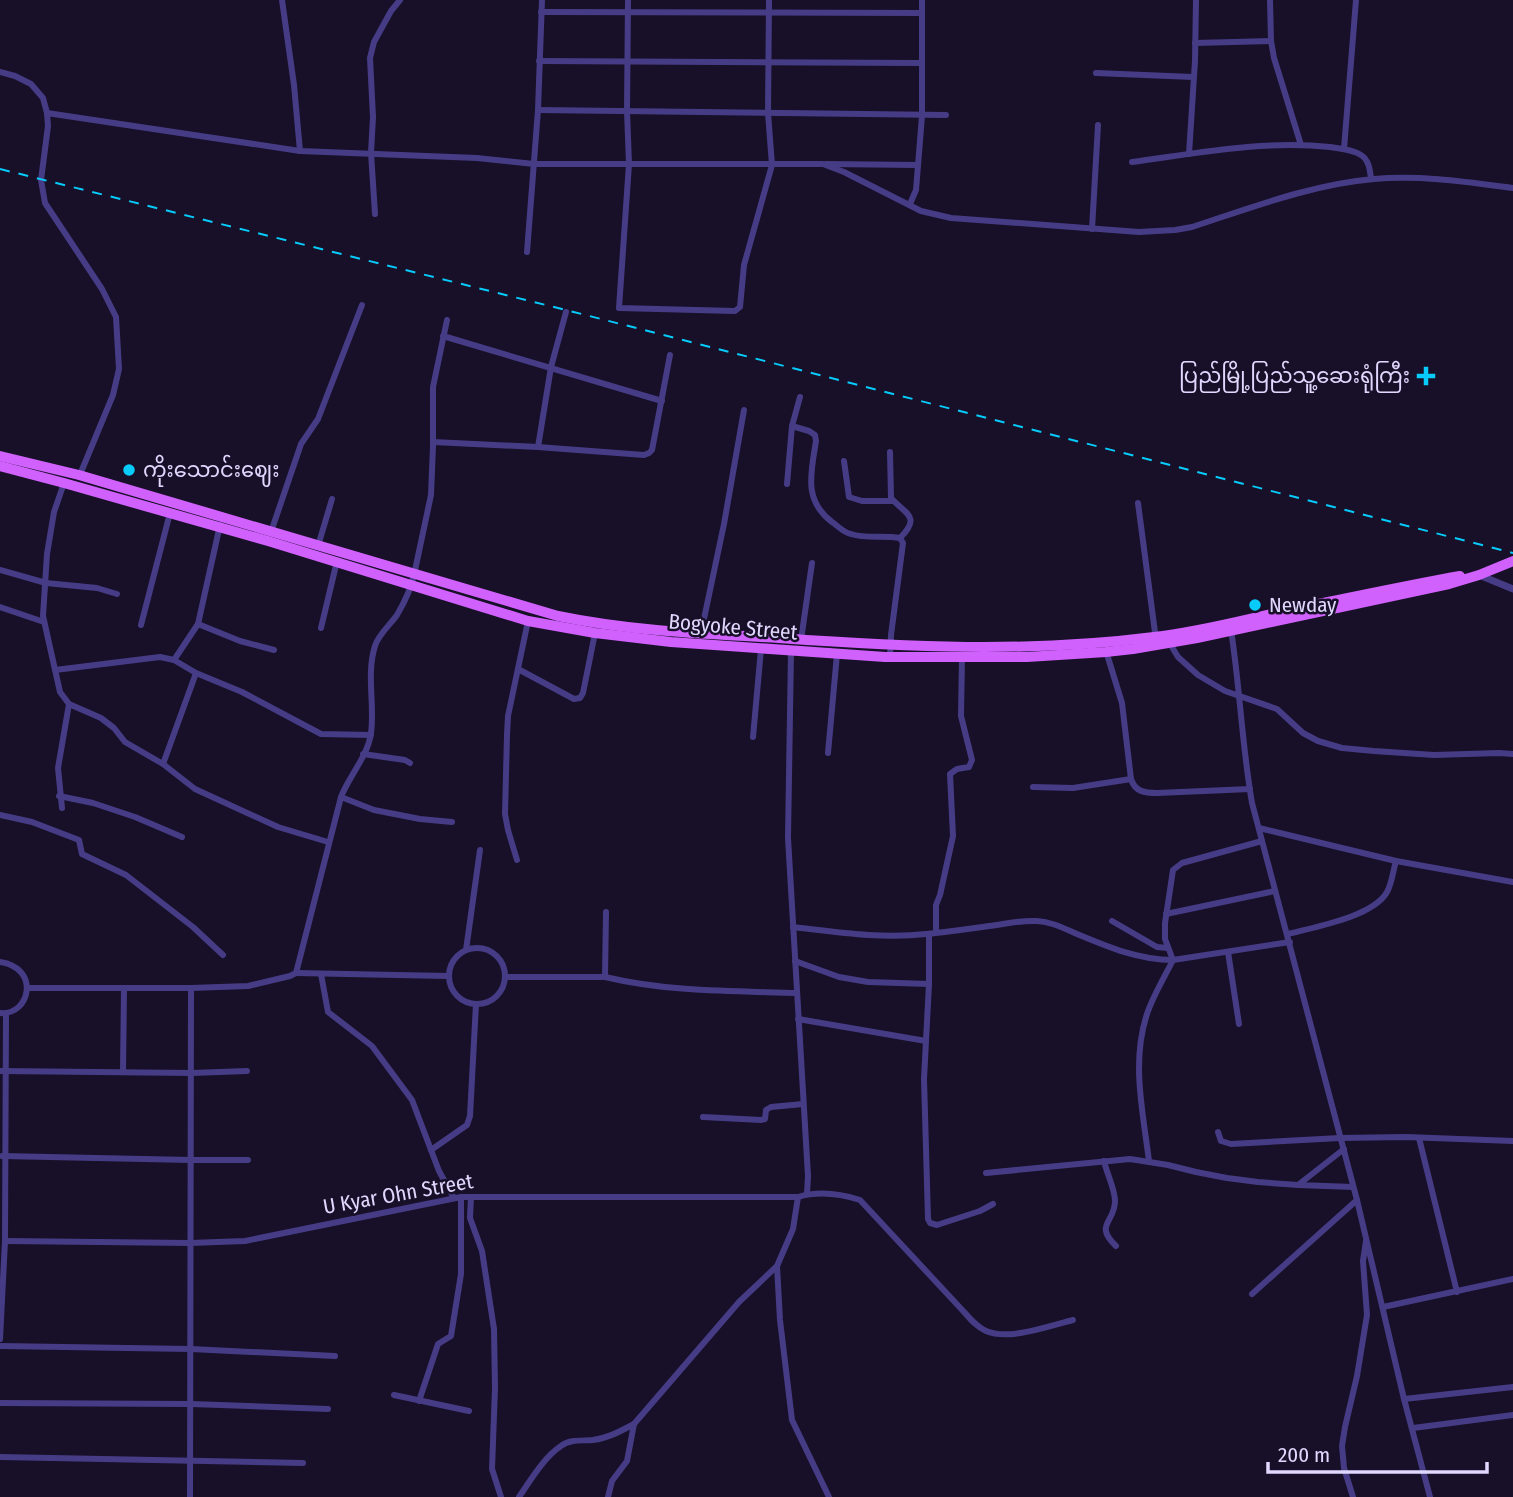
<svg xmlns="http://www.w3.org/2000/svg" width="1513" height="1497" font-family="'Fira Sans Condensed','Noto Sans Myanmar',sans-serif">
<rect width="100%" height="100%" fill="#171028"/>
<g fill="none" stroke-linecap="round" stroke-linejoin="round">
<!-- minor -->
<g stroke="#463c86" stroke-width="6">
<path d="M282,0l12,85 6,66"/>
<path d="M628,0l-1,111 2,53 -10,144 116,3 5,-4 4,-42 28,-100 -4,-52 1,-113"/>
<path d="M1270,0l1,41 3,17 27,87"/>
<path d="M541,12l380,1"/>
<path d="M1195,43l76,-2"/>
<path d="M539,61l382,2"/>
<path d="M0,72l15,4 16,8 12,14 4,15 1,13 -7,54 4,23 57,86 14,28 3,52 -6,26 -34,82"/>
<path d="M1096,73l97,4"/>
<path d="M538,110l408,5"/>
<path d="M47,113l253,38 177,7 57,6h289l21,8 77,39 30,7 188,14 36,-2 17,-3c58,-19 121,-43 182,-48 47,-4 93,3 139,9"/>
<path d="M1344,149l12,-149"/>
<path d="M1189,154l6,-93 1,-61"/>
<path d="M1132,162c66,-9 131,-22 198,-15 10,2 22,2 31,8 8,5 9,15 10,24"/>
<path d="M826,164l92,1"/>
<path d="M910,204l6,-14 6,-74v-116"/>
<path d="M375,214l-4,-61 2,-36 -3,-59 4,-16 17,-31 9,-11"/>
<path d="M1092,229l6,-104"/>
<path d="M527,252l11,-142 4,-110"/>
<path d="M443,336l219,65"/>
<path d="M792,426l17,5 6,4 1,6c-5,32 -13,59 16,81 6,4 12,11 19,12 15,5 33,1 49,4l3,5 -12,92 -1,22"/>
<path d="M433,442l105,5 106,8 5,-2 3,-3 18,-95"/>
<path d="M538,447l13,-80 15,-55"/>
<path d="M890,452l1,46c14,16 31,18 9,40"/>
<path d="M844,461l5,36 13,4h31"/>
<path d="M787,484l5,-58 8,-29"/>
<path d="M1138,503l18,137"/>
<path d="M271,532l30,-88 17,-25 44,-114"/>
<path d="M318,546l14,-47"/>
<path d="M0,570l46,13 51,5 20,6"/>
<path d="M0,607l44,15"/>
<path d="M198,624l42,17 34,9"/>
<path d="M141,625l29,-112"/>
<path d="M321,628l16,-67"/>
<path d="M1231,630c9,58 11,116 21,173l105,397 47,199 26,98"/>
<path d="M701,633l23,-109 20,-114"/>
<path d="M801,640l11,-77"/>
<path d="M1169,642l9,15 20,18 27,16 52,18 26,24 15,8 24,7 32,3 60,4 65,-2 14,1"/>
<path d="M791,651l-3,187 20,338 -1,18"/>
<path d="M1106,651l16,52 9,76c4,13 14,14 26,14l93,-4"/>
<path d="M174,660l24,-36 22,-99"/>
<path d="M518,669l56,30 6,-1 3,-5 12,-60"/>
<path d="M55,670l105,-13 14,3 22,13 46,19 79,42 50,1"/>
<path d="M69,704l32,14 13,10 11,14 38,22 32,25 83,38 50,15"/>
<path d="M753,737l8,-88"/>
<path d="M828,753l9,-99"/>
<path d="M363,754l42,6 5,3"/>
<path d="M163,764l33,-91"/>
<path d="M1033,787l40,1 58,-9"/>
<path d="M59,796l34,7 42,14 47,20"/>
<path d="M341,797l33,13 46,9 32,3"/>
<path d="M62,808l-4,-40 11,-64 -9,-12 -17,-76 4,-62 7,-42 10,-29"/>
<path d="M0,815l32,7 47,18 3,14 44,21 67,52 30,28"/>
<path d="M1259,828l137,33 117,21"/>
<path d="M517,860l-9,-30 -3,-16 2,-79 1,-19 20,-95"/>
<path d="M1166,914l109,-23"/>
<path d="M1112,921l45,26 11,1"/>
<path d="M793,927c44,5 88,12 133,7 21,-2 42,-5 63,-8 16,-2 32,-6 48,-5 15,1 26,7 40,13 31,13 62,26 96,26l117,-18"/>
<path d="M936,932v-27l4,-10 13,-59 -3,-62 7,-5 12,-2 3,-7 -11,-44 1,-59"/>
<path d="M929,934v50l-5,95 4,140 2,4 7,2 43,-14 13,-7"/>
<path d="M1288,934c26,-7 85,-17 99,-42 5,-9 6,-21 9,-31"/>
<circle cx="477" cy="976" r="28"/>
<path d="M466,950l14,-100"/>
<path d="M1228,952l11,72"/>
<path d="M1173,960l-8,-21v-16l8,-53 9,-7 80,-22"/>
<path d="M795,961l44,16 29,5 61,2"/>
<path d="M0,962c41,6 30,54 0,51"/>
<path d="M296,973l152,3"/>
<path d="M321,974l7,38 44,34 40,54 27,71 15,27"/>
<path d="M505,977h100l1,-65"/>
<path d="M605,977c63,15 127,14 192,16"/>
<path d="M27,988h164l57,-2 42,-10 6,-3 45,-176c8,-21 27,-41 30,-64 4,-28 -5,-59 4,-87 3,-11 15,-21 22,-31 7,-12 14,-26 17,-40l17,-80 2,-49v-59l14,-67"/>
<path d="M798,1019l128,22"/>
<path d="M0,1071l192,2 55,-2"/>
<path d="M123,1072l1,-84"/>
<path d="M703,1117l58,3 4,-1 1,-9 5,-3 32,-3"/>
<path d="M1218,1132l3,9 10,3 109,-6 66,-1 107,4"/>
<path d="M1419,1138l38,154"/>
<path d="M1344,1149l-46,36 55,2"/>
<path d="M431,1150l36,-25 3,-9 6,-112"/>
<path d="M2,1156l189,4h57"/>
<path d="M1104,1161c3,13 10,26 11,39 1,22 -22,24 1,46"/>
<path d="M1149,1161c-6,-49 -18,-99 -2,-147 6,-18 17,-36 26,-54"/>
<path d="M986,1173l144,-14 38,6 28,7 31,6 31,4 40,3"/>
<path d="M471,1197l-1,21 12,33 12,78 1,59 -3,81 9,28"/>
<path d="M798,1197l-5,32 -16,37 3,54 12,100 37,77"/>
<path d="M5,1241l185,2 55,-2 216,-44h337c20,-6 43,-3 62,3l105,113c6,7 12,14 21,18 23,10 63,-5 87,-11"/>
<path d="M1252,1294l105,-94"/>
<path d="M1383,1307l130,-28"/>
<path d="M0,1339l5,-98 1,-228"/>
<path d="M0,1346l191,3 144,7"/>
<path d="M394,1395l75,16"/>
<path d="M1404,1399l109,-12"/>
<path d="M419,1401l19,-57 13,-8 10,-62v-77"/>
<path d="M0,1403l191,1 137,5"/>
<path d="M1413,1428l100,-13"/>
<path d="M0,1457l303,6"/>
<path d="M190,1497l1,-509"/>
<path d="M519,1497c11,-16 25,-40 42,-51 9,-7 21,-5 32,-6 15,-2 28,-9 41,-16l105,-122 38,-36"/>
<path d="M608,1497l4,-16 15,-20 7,-37"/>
<path d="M1353,1497l-9,-29 -2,-22 3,-19 12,-51 10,-61 -4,-54 3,-20"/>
</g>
<!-- tertiary -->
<path stroke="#463c86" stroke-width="7" d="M1479,575l34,14"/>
<!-- primary -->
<g stroke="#d161fd" stroke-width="10">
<path d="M0,456l79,19 479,141c72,15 147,18 221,22 125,9 250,15 375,-1 47,-5 93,-18 140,-28 55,-11 110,-23 166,-33"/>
<path d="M0,466l64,17 204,58 260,80 67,12 76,9 214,15h142l79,-5 27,-3 64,-11 252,-54 30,-9 34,-14"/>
</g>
<!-- rail -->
<path stroke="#07cbfb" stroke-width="2" stroke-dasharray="10 9" stroke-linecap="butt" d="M0,169l566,141 947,243"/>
</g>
<!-- markers -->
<g fill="#07cbfb" stroke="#171028" stroke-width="2.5">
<path d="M1422.5 365.5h7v7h7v7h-7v7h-7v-7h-7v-7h7z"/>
<circle cx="129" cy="470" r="7"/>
<circle cx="1255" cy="605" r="7"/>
</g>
<g text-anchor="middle" stroke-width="5" stroke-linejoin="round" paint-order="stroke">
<!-- poi labels -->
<g font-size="21" fill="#e0d8fe" stroke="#171028" text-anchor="start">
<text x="1410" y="383" text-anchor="end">ပြည်မြို့ပြည်သူ့ဆေးရုံကြီး</text>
<text x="143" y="477">ကိုးသောင်းဈေး</text>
<text x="1269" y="612">Newday</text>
</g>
<!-- street labels -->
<g font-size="21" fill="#e0d8fe" stroke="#171028">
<text transform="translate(733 627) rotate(5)" y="7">Bogyoke Street</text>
<text transform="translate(398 1194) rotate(-10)" y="7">U Kyar Ohn Street</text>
</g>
</g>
<!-- scale -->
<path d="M1268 1462v10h219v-10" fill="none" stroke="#e0d8fe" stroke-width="3.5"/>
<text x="1278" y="1462" font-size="21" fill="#e0d8fe" stroke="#171028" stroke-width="5" paint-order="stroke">200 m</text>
</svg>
